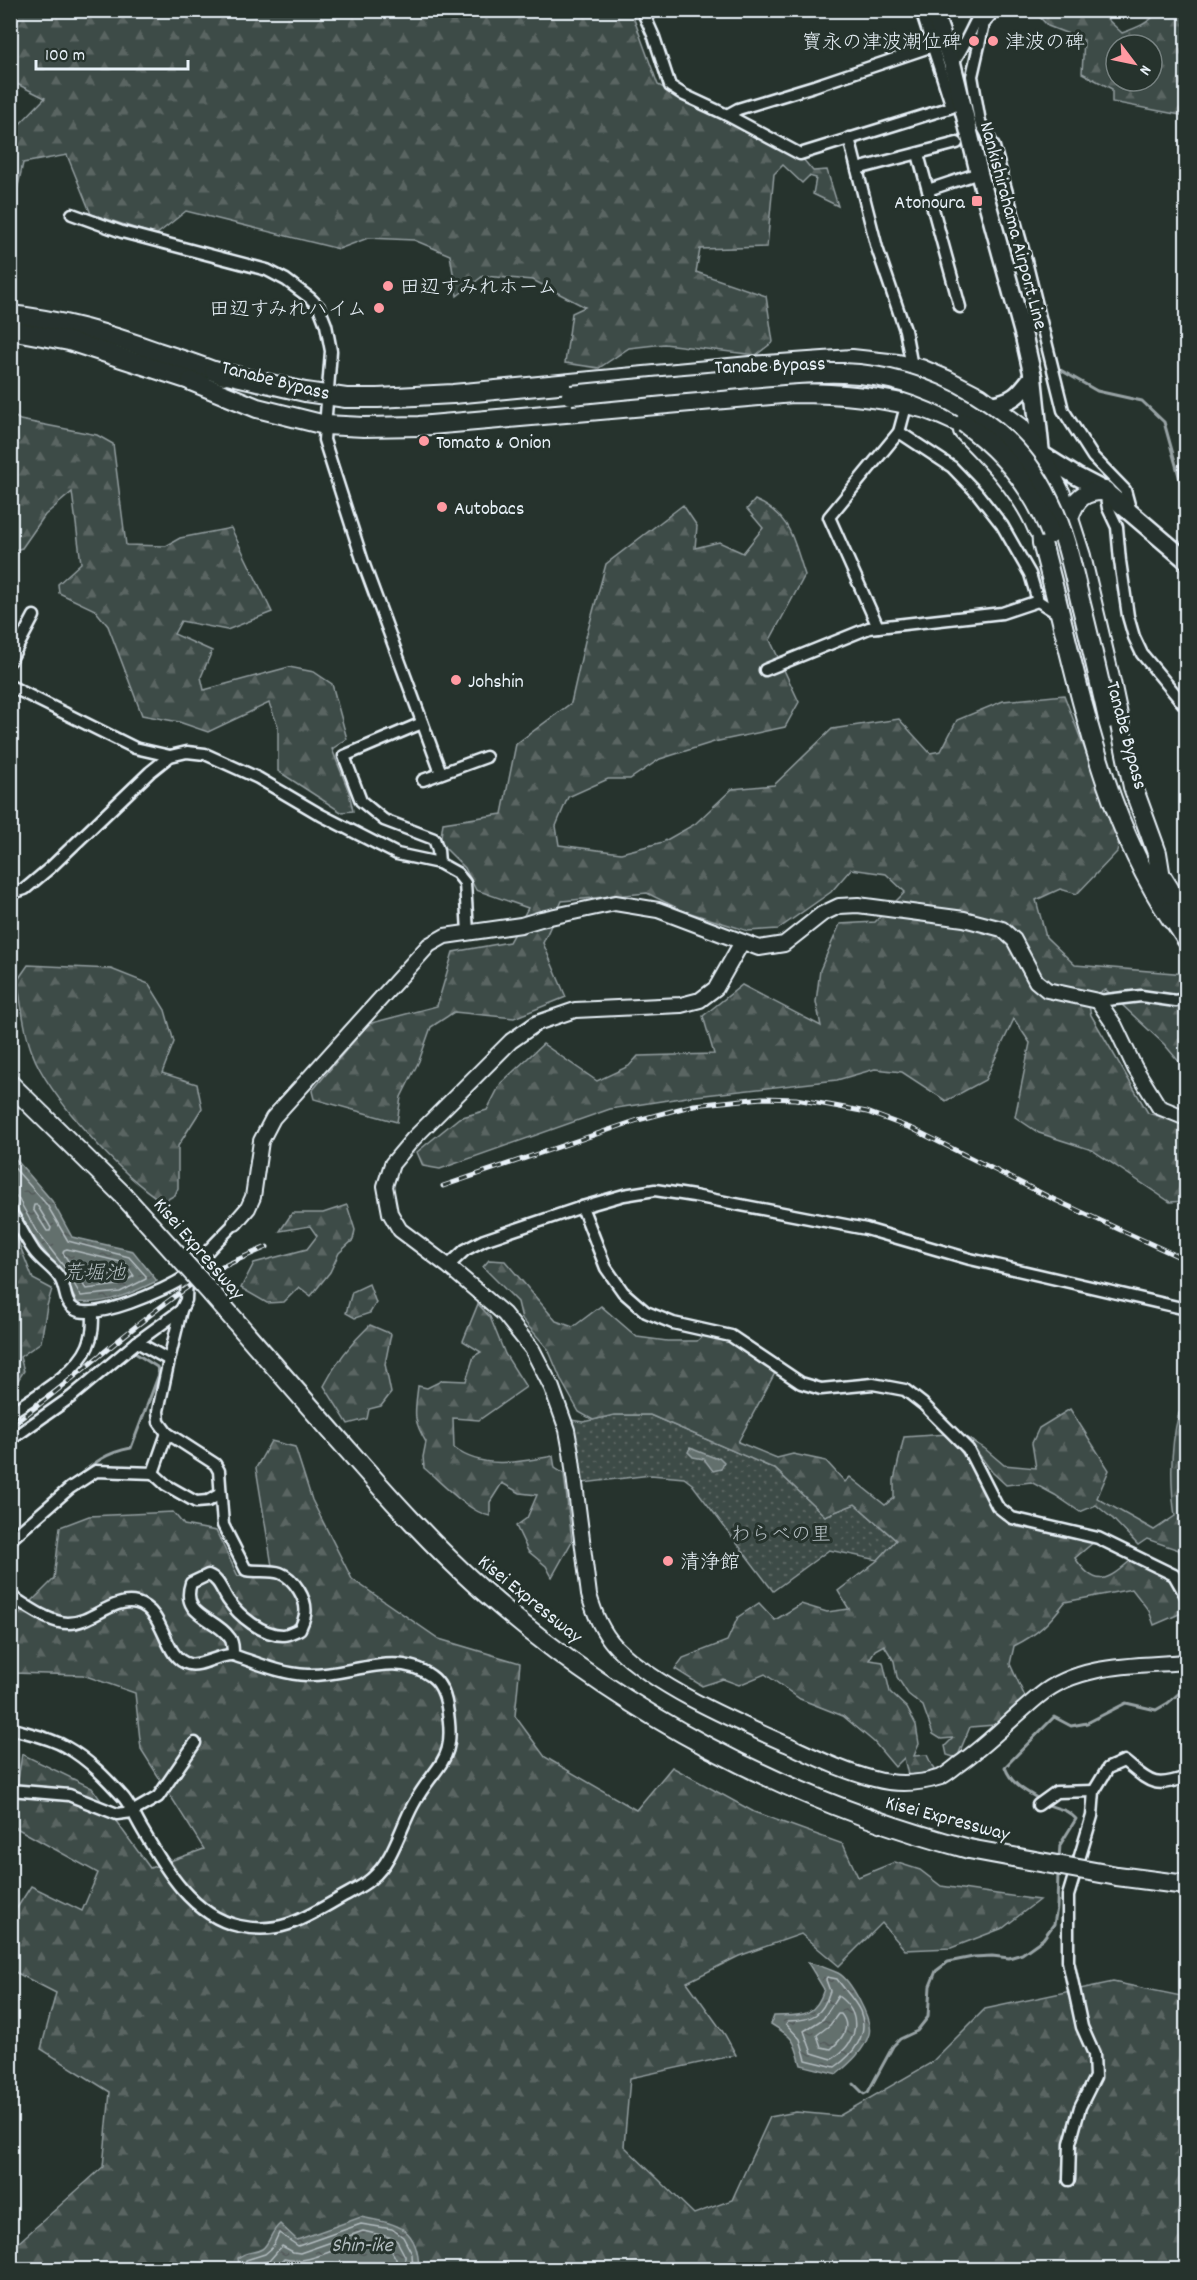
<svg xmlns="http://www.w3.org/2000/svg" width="1197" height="2280" font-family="Dekko,'Klee One',sans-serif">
<defs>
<pattern id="grass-dots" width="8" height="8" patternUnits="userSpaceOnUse" patternTransform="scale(1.5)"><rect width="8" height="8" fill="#3e4b47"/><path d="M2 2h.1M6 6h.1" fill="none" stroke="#5a6562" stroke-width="1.8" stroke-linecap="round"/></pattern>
<pattern id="forest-firs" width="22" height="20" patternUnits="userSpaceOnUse" patternTransform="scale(1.5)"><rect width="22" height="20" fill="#3e4b47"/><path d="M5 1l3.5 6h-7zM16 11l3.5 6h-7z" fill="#5a6562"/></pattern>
<pattern id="water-ripples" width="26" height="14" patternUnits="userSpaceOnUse" patternTransform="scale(1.5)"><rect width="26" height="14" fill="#636f6d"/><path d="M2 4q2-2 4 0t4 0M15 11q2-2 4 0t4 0" fill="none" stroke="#535a5a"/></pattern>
</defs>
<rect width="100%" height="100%" fill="#26332d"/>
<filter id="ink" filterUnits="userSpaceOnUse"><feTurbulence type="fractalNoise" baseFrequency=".0167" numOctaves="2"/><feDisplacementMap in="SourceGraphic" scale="12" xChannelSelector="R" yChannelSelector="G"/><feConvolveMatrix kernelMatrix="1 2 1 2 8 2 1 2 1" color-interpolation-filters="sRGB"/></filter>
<g filter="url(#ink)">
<!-- grass -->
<path fill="url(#grass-dots)" stroke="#939ea0" stroke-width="1.5" d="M614,1415h36l125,54 50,47 30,-12 42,37 -19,19 -49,-10 -56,41 -81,-107 -8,-6 -33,-3 -68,8 -12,-63 12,2z"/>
<!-- forest -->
<g fill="url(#forest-firs)" stroke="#939ea0" stroke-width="1.5" fill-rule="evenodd">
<path d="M11,10l620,1 27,74 71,36 47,27 27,11 10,12 14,-1 11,36 -25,-12 3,-16 -7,-2 -7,7 -19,-18 -9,9 -7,73 -67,2 -4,23 70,24 7,46 -17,13 -92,-11 -35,4 -30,20 -34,-5 7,-50 13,-6 -52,-27 -50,-4 -26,20 -7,-41 -36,-15 -46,-2 -29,11 -153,-38 -30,24 -65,-21 -24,-59 -44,8 -7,32 -5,12v-74l34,-35 -34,-17z"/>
<path d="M1034,11h54l17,6 17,16c14,-5 28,-10 36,-22h28v105l-74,-14v-13l-30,-16 2,-33 -36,-14zM1116,45h36v36h-36z"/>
<path d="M11,414l9,6 77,15 16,9 13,101 40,1 14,-8 51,-10 41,84 -45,18 -46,-9 -7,13 38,17 -11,26 3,13 85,-23 25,5 18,12 15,55 -15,10 17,43 4,19 -12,1 -63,-41v-45l-9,-23 -61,29 -29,-10 -37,-7 -34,-89 -13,-16 -36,-17 -1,-9 23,-21 -9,-71 -27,23 -23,33 -11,3z"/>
<path d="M755,500c37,16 38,40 50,75l-35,65 29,62 -14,25 -71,15 -54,17 -30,20h-22l-40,18 -12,29 3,19 62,8 42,-11 32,-18 37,-35 42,-4 58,-56 67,-10 31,34 11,-2 16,-31 46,-19 61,-6 55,145 -2,12 -40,42 -17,-5 -24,11 10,37 29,28 111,9v96l-22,-26 -58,-54 -19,8 4,17 57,98 38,11v77l-16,1 -78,-52 -53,-17 -24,-16 15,-74 -16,-24 -29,61 -39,21 -44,-29 -27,-3 -38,11 -150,17 -77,12 -170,60 -17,-3 -6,-14 42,-34 28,-8 14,-27 42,-39 54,37 32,-15 9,-10 76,-2 -11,-38 39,-31 79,41 -5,-24 4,-32 20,-46 35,-2 30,-30 -19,-18 -35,-5 -20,23 -53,37 -30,2 -67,-21 -34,-17 -85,8 -19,42 23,54 -52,21 -60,-6 -23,15 -12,34 -18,36 -4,25 -83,-23 -2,-8 56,-67 69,-18 16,-54 56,-10 19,-34 -52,-18 -11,-22 -25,-25 3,-20 59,-9 14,-70 55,-41 14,-62 21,-77 77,-59 14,21 -2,22 24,-6 24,11 20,-25 -16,-19z"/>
<path d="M28,965l83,4 38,15 16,26 9,32 -12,31 35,11 5,24 -24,38v42l-3,7 -12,7c-40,-24 -115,-106 -131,-150 -9,-22 -10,-48 -15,-71z"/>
<path d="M347,1205l8,25 -2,10 -14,13 -9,19 -19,24 -12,-9 -15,15 -17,1 -26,-15 13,-25 53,-14 10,-13 -7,-10 -30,5 12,-18h31z"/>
<path d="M10,1221l23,58 19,10 -5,17 -6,36 -21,15 4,14 -11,17h-2z"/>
<path d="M489,1260l16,1 51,60 17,6 28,-21 36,31 30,4h30l8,-7 23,7 48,30 -38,71 39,16 16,-4 33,7 19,21 5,-5 35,28 9,-7v-18l10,-43 44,-3 21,29 22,45 26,19 39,6 38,9 -19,16c21,31 32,23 56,2 32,14 45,16 53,52l-30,13 -5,-14 -17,-22 -67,13c-16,21 -27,32 -51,44l-4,18 16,35 -31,26 -25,2 -13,31 -10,-3 -2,-9 8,-8 -12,1 -8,-5 -10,-28 -15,-12 -11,-17 -3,-16 -10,-16 -9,5 -6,10 14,2 7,30 17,16 9,17 3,19 -5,12 13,-1 7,15 -6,3 -20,2 -4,-17 -9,9 -21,-25 -31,-26 -43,-17 -35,-25 -26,11 -16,-6 -21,7 -27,-17 8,-11 44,-17 11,-24 21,-14 16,17 26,-16 26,8 22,-3 -11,-18 40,-31 18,-20 -41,-36 -30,12 -50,-47 -125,-54h-36l-21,5 -14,-8 -17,-30 -14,-33 -26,-30 -4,-17 -35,-35z"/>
<path d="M369,1284l7,19 -6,10 -15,5 -9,-5 6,-21z"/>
<path d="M478,1304l12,13 15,37 21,33 -47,33 -26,-2 1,30c28,22 66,14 99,8l2,12 9,6 8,67 -20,36 -6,-11 -18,-15 -12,-25 11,-8 10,-23 -17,-2 -18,-10 -12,19v14c-22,-4 -49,-34 -66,-48l-1,-11 3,-15c-14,-23 -11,-29 -8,-56l9,2 16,-8 23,1 8,-25 7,-4 -18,-11z"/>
<path d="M370,1325l21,9 -6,30 6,29 -10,13 -12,3 -2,10 -19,5 -24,-38c12,-24 27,-43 46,-61z"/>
<path d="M1070,1409l39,61 -12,28 57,32 21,-14c-5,-35 -5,-69 4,-103l7,-2v155l-3,-2 -4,-14 -32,-11 -9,6 -25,-26 -17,-14 -16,7 -25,-17 -24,-13 -25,3 -14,-13 -25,-34 17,10 20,17 32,3 -4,-25 7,-15z"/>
<path d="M271,1441l24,6 17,53 40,79 87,60 81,24 -5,53 30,41 91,53 36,-43 82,45 89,32 15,33 37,-15 25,8 21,16 98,14 -36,28 -52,20 -46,2 -23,-27 -43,43 -38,-32 -62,22 -52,26 38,53 11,20 -106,23 -6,68 70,68 38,-14 38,-83 26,-5 43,4 92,-53 54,-54 128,-27 73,15v272h-1175v-27l7,1 85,-76 7,-75 -69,-43 15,-56 -45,-23 -1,-51 21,-33 51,25 16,-38 -87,-48 11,-71 70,34 58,80 54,-19 -63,-100 -6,-56 -52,-18 -71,-2 -1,-51 43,-43 6,-52 29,-11 84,-4 11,13 32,6 22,45 34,-10 -16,-98z"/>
</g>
<!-- water -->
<g fill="url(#water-ripples)" stroke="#98a3a5" stroke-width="1.5">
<path d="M13,1156l39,45 20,36 61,14 24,30c-25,12 -51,24 -80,21l-17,-30 -30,-40 -19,-35v-28z"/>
<path d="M690,1448l25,10 4,-1 5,5 -3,7 -8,2 -9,-12 -11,-2 -5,-5z"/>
<path d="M808,1963c6,0 23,7 30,10 12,6 35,47 31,61 -5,17 -19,29 -32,40l-36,-9c-7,-26 -7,-27 -30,-41l3,-8c26,-1 41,3 50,-27z"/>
<path d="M361,2217c36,7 57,9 58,52h-183l3,-3 -1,-8c9,-8 16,-4 24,-9 8,-5 8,-17 18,-25l17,16z"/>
</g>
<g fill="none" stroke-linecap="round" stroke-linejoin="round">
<!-- shore -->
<g stroke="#b3bdc0" stroke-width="1.5">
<path d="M10,1163l37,42 21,36 61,16 17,19v3l-26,13 -39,4 -16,-28 -30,-39 -17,-31 -8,-3"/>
<path d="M34,1205h3l14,23 -1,3h-3l-14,-22z"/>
<path d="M67,1249l58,14 9,13 -16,9 -32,4 -23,-36 1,-3z"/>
<path d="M85,1264l29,6 2,4 -25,5 -7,-11z"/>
<path d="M827,1977l10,2c7,10 18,21 23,32 10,23 -7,44 -25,56l-29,-7 -6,-21 -14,-15 2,-3c25,-1 34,-5 42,-30l-4,-11z"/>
<path d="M838,1996c26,19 20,47 -6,63l-20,-6 -8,-22 19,-12z"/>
<path d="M838,2014h3c11,13 1,25 -10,35l-10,-2 -4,-12 13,-10z"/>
<path d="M244,2270l2,-10 19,-6 7,-6 7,-15 19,13 63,-22 31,5 11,8 9,17 1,16"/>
<path d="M252,2270l2,-5 15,-4 13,-15 11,6 7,1 63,-22 26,6 8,4 8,15v14"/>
<path d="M272,2270l12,-11c37,9 72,-33 106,-11l6,11v11"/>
</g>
<!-- stream -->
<g stroke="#98a3a5" stroke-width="3">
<path d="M1057,368l40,23 45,10 22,21 22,79"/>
<path d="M75,1479c19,-16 30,-26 56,-31l28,-74 -2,-7 -22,-14"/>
<path d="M10,1527l14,-5"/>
<path d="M1039,1799c-14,-8 -28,-15 -34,-32l49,-50 17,9 16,-3 39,-20 30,7 12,-7 18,-16"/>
<path d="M1045,1803c13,8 19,3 31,16l-16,26 -1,13"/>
<path d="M854,2084l10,10 4,-2 25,-46 7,-7 17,-8 11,-14 2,-31 6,-15 12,-9 25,-5 19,-1 17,2 13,-4 21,-15 11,-15 3,-16 1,-35"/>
</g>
<defs>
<g id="street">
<path d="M642,10l12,27 16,49 14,9 43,20 73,39 152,-47 -31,-97"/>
<path d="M995,10l-11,13 -12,53 8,46 14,25 29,102 40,161 30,47 32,33 6,22"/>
<path d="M952,63c13,-16 19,-35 30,-53"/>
<path d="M727,115l11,-6 76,-23 119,-40"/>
<path d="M849,138l28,110 28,82 9,47 -15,55 -70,85 49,110"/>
<path d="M918,154l42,153"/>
<path d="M857,169l100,-26"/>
<path d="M928,190l51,-17"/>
<path d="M72,214l50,18 145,38 19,10 24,18 9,9 7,18 5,26 -7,89 39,122 78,211"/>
<path d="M899,432l53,35 25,26 25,32 28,49 8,27"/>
<path d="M1186,466v7"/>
<path d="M1105,492l3,16 9,19 3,34 8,55 6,21 8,17 44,53"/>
<path d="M10,661l24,-45"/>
<path d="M765,670l104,-42 133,-15 36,-12 22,14"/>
<path d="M10,686l125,62 35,8"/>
<path d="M422,723l-78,33 17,45 23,19 50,19 4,11 1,13"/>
<path d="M423,780l63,-23"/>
<path d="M10,894l15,-5 26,-22 99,-95 20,-16 17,-4 18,2 53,24 63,37 76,39 42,9 18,10 8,10 3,49"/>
<path d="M1098,1001l43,-5 35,5 10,-3"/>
<path d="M582,1207l24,61 17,24 23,20 27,11 58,13 70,47 20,6 52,-5 32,6 18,14 45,45 29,57 15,12 86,20 76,37 12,21"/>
<path d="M10,1211c9,13 15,27 24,40 7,10 18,16 25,26 8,10 4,25 15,32 20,13 92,-19 111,-32 5,-4 8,-9 12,-14 12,-14 25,-27 38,-40"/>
<path d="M448,1266l17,-16 19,-10 98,-33 42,-12 31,-5 39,6 172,33 104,30 216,50"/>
<path d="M137,1342l32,18"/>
<path d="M10,1413c25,-17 67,-40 78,-67 5,-11 5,-22 5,-33"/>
<path d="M10,1440l61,-43 66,-55 44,-32"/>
<path d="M153,1473l14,-40"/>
<path d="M10,1540l60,-52 26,-17 57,2 13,12 30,17 12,-1 12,-7"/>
<path d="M10,1596c17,9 38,27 58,27 25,0 44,-26 69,-20 29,8 26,56 52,61 12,3 30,-10 44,-9"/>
<path d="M10,1728c19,6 39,9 56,19 22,12 41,32 58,51 7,9 12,21 18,31 22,38 50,87 97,97 42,9 66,-8 101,-28 10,-6 22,-11 31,-19 22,-18 29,-50 42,-74 24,-44 44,-41 34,-98 -2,-12 -6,-24 -16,-31 -36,-27 -83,1 -124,-1 -25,-1 -50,-12 -74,-20 0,-6 0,-14 -4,-18 -14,-20 -49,-21 -38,-54l17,-8c11,4 14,16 20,25 11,16 34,35 55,35 5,0 12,-4 17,-6 2,-4 4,-9 5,-14 3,-15 -11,-37 -25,-42 -9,-3 -23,-1 -34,-3l-23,-45 -4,-54 -4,-7 -48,-31 -8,-11 -1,-11 11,-51 12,-50 5,-10 1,-24"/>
<path d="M10,1790l59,5 48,19 15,-2 26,-15 37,-54"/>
<path d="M1038,1805l18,-13 38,-1"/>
<path d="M1069,2180l1,-37 10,-36 15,-30 -1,-23 -12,-27 -14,-66v-65l24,-80 2,-25 14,-23 16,-7c26,21 29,28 62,16"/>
</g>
<g id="secondary">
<path d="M742,942l-26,46 -16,12 -19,5 -106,5 -38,13 -26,18 -98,98 -21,25 -7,22 5,27 10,17 48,36 56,48 28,35 20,39 15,42 4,22 18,143c6,20 13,37 27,52 42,42 123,76 177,100 26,12 53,25 81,32 22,6 45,5 67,-2 6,-3 13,-9 18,-13 29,-20 53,-46 80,-68 40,-33 98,-30 147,-34"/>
<path d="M235,1223l13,-15 5,-11 8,-56 12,-23 156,-173 16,-9 76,-11 20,-6 74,-16 43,7 101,38 25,-4 38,-30 17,-8 19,-1 106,14 38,10 12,11 22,41 11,9 51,11 17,25 20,42 24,39 27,11"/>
</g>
<g id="primary">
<path d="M933,10l19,53 27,110 45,164 9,40 8,77 35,22 29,15 81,69"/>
<path d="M991,405c24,-4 28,-11 42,-29"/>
</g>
<g id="highway">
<path d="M10,315c51,5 100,20 148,37 22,7 44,14 65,23"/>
<path d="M10,330l59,11 133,43"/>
<path d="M214,371l91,21 41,6h32l75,-4 297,-28 102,-7 46,5 23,5 26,11 33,17 40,30 21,27 20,40 20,62 30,126 22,105 24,66 4,25"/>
<path d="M191,381l66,27 68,17 39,2 55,-1 374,-33c45,0 90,4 133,16 18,6 35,16 51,22"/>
<path d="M963,431c29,29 59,60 75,99"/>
<path d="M1040,510l2,33c35,128 55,265 130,377"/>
<path d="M1069,518c6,-19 15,-28 36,-27"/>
<path d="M1157,869l29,47"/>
<path d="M1168,911l18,28"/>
<path d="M10,1084l112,110"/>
<path d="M212,1294c45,52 90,104 136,156 42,48 85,96 133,139 140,125 307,212 488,260"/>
<path d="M1117,1876l69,9"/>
</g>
</defs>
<!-- street casing -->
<use href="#street" stroke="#e8f1f8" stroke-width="15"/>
<!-- secondary casing -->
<use href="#secondary" stroke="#e8f1f8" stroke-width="18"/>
<!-- primary casing -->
<use href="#primary" stroke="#e8f1f8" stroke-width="21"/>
<!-- highway casing -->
<use href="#highway" stroke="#e8f1f8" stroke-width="22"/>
<!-- street -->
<use href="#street" stroke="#26332d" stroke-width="10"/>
<!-- secondary -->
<use href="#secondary" stroke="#26332d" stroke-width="14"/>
<!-- primary -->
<use href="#primary" stroke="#26332d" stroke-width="16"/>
<!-- highway -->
<use href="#highway" stroke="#26332d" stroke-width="18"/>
<defs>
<g id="rail">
<path d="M443,1186l195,-66 56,-15 68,-7 34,1 71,13 46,17 140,70 133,61"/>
<path d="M10,1426c61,-43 115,-95 175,-137 25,-18 54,-30 82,-42"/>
</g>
</defs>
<!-- rail casing -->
<use href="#rail" stroke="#e8f1f8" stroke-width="5"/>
<!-- rail -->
<use href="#rail" stroke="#26332d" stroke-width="3" stroke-dasharray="9" stroke-linecap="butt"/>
<defs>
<g id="highway-bridge">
<path d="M571,395c50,-5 99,-10 149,-14 41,-4 82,-9 123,-8 84,3 169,49 206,127 16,32 23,66 31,100 10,39 19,79 28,119"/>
<path d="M964,423c40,29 69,65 87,111"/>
<path d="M122,1194l90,100"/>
<path d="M969,1849l148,27"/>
</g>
</defs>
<!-- highway-bridge casing -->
<use href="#highway-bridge" stroke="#e8f1f8" stroke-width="22" stroke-linecap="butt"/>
<!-- highway-bridge -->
<use href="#highway-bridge" stroke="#26332d" stroke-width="18"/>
</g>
</g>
<!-- markers -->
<g fill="#ff9aa2" stroke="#26332d" stroke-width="2">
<circle cx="974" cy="41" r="6"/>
<circle cx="993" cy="41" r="6"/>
<rect x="971" y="195" width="12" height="12" rx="3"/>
<circle cx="388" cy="286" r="6"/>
<circle cx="379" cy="308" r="6"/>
<circle cx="424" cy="441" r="6"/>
<circle cx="442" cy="507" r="6"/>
<circle cx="456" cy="680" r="6"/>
<circle cx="668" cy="1561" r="6"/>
</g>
<g text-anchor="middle" stroke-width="6" stroke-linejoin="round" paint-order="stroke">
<!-- poi labels -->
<g font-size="20" fill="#e8f1f8" stroke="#26332d" text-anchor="start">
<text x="962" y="48" text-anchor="end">寶永の津波潮位碑</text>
<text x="1005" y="48">津波の碑</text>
<text x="965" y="208" text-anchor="end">Atonoura</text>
<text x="400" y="293">田辺すみれホーム</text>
<text x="367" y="315" text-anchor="end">田辺すみれハイム</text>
<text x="436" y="448">Tomato &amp; Onion</text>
<text x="454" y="514">Autobacs</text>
<text x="468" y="687">Johshin</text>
<text x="680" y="1568">清浄館</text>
</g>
<!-- street labels -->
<g font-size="20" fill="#e8f1f8" stroke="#26332d">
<text transform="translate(1015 225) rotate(75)" y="7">Nankishirahama Airport Line</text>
<text transform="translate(770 364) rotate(-2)" y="7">Tanabe Bypass</text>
<text transform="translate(276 379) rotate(14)" y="7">Tanabe Bypass</text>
<text transform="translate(1128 735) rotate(75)" y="7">Tanabe Bypass</text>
<text transform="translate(200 1248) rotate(49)" y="7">Kisei Expressway</text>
<text transform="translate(531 1598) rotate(39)" y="7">Kisei Expressway</text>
<text transform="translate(948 1817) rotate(15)" y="7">Kisei Expressway</text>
</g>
<!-- park labels -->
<g font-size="20" fill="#b5bfc3" stroke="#26332d">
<text x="781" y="1540">わらべの里</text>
</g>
<!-- water labels -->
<g font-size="21" font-style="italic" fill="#b3bdc0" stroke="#26332d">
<text x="94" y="1279">荒堀池</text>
<text x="362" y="2251">Shin-ike</text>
</g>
</g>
<!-- margin -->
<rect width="1197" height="2280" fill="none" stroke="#26332d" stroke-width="36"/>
<rect x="18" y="18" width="1161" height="2244" fill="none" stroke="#e8f1f8" stroke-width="2" filter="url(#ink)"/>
<!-- north arrow -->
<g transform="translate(1134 63) rotate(122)"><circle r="28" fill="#26332d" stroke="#747f7e" stroke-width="1.5"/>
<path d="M0-4.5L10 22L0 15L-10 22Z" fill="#ff9aa2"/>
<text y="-9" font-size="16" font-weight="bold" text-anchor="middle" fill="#e8f1f8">N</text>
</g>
<!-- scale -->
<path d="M36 60v9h152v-9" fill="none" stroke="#e8f1f8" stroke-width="3"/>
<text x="45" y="60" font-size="18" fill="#e8f1f8" stroke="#26332d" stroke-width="4.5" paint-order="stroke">100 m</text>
</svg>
